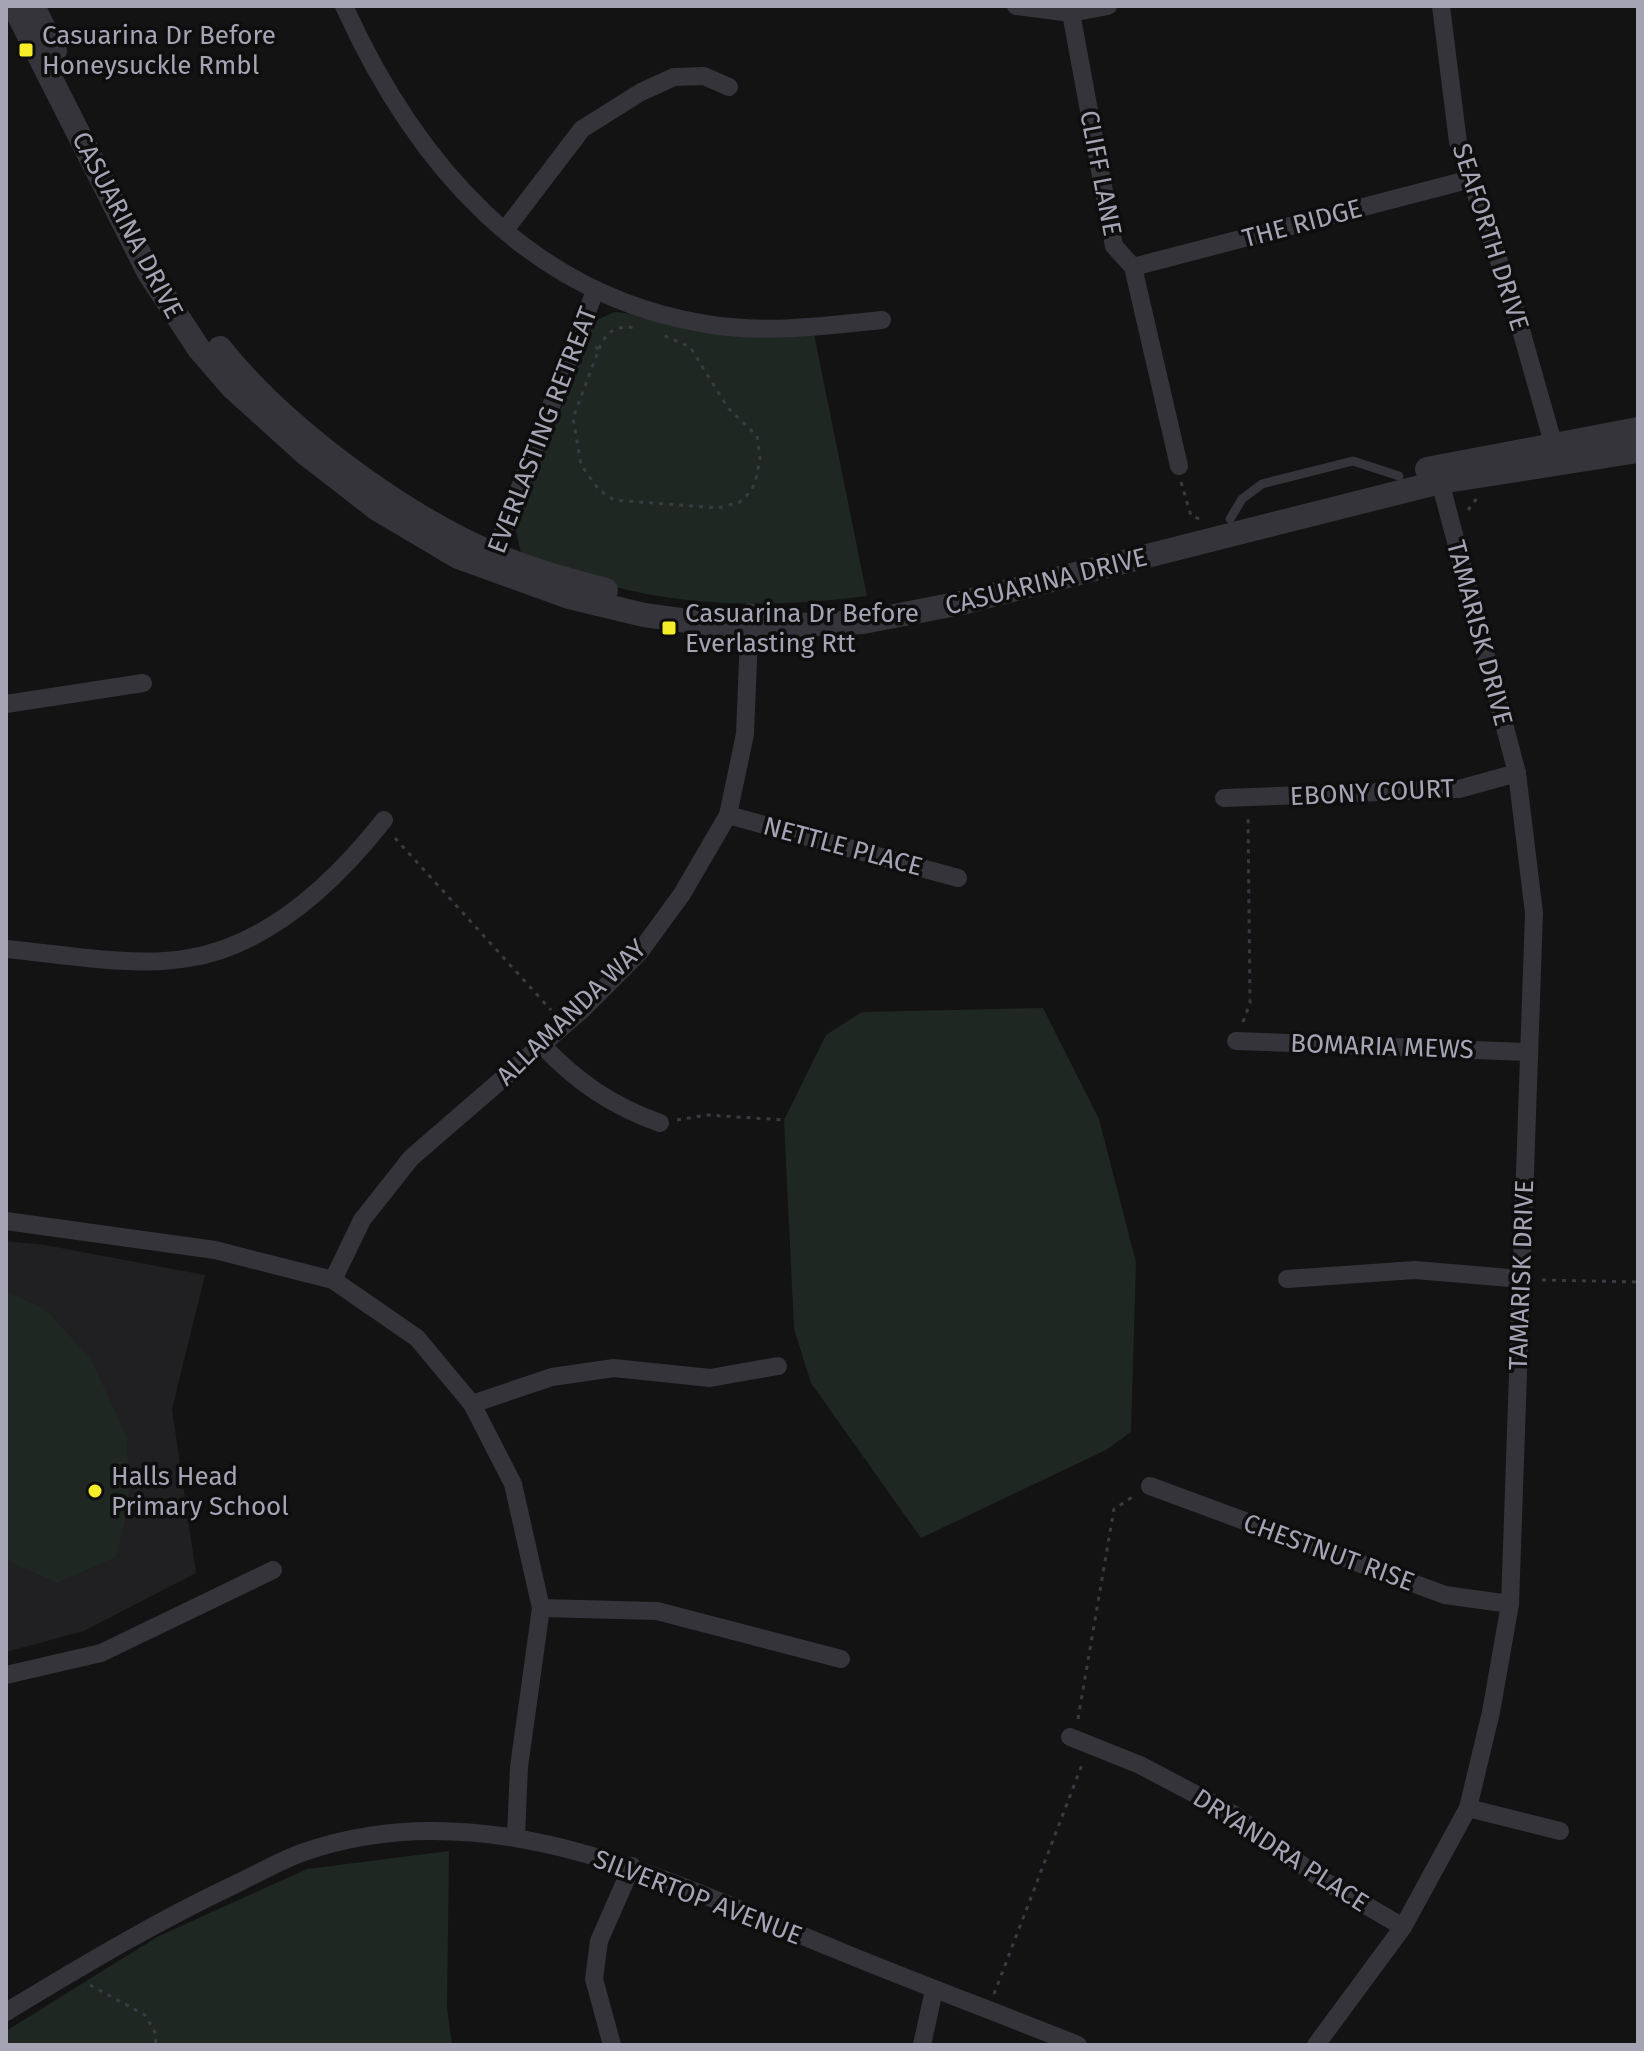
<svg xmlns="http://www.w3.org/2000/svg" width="1644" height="2051" font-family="'Fira Sans',sans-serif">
<rect width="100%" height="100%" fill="#131314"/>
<!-- built -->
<path fill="#201f21" d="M6,1241l39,4 160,30 -33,134 24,164 -112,58 -78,21z"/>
<!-- green -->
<g fill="#1f2722">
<path d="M614,312c25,1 43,10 67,16 43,11 89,8 133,6l53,262c-83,11 -177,12 -259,-11 -29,-9 -58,-21 -87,-32l-6,-26 77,-199 5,-8z"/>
<path d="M1043,1008l56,111 37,143 -5,170 -25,18 -185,88 -110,-155 -17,-54 -10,-209 42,-85 36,-23z"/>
<path d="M6,1291l39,18 46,50 36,78 2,69 -13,51 -59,26 -51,-23z"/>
<path d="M449,1851l-2,157 5,37h-446v-14l151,-94 150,-68z"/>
</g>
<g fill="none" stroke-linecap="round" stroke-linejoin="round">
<!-- path -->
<g stroke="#3a3a41" stroke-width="3" stroke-dasharray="4 6" stroke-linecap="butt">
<path d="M595,347l4,2 -26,69 8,47 18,25 15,10 104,8 22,-6 12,-12 5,-15 3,-17 -3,-22 -29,-28 -38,-61 -27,-12"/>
<path d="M599,349c8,-19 17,-24 38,-21"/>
<path d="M1181,482l10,34 9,3"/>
<path d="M1468,510l9,-12"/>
<path d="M395,838l156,172"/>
<path d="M1243,1022l7,-19 -2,-188"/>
<path d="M677,1120l30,-5 77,5"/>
<path d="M1542,1280l96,2"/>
<path d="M1078,1719l36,-210 20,-13"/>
<path d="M90,1985l55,30 12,21 -2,9"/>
<path d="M994,1994l89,-232"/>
</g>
<!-- service -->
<path stroke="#34343a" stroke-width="9" d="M1230,519l12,-20 20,-15 91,-23 46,15"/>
<!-- minor -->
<g stroke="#34343a" stroke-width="18">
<path d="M344,6c71,157 184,289 362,318 59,10 118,2 176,-4"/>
<path d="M1016,6l55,7 37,-7"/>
<path d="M1441,6l17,136 55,160 44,155"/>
<path d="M1071,13l43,233 19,21 46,199"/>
<path d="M505,230l77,-101 59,-37 33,-15 30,-1 25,11"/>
<path d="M1133,267l338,-88"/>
<path d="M491,563l104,-272"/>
<path d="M6,704l137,-21"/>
<path d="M1224,798l235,-9 58,-16"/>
<path d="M728,815l230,63"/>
<path d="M6,949c56,5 128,19 183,9 80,-13 146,-76 195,-138"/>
<path d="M1236,1041l291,11"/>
<path d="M542,1045c35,37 70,61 118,78"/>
<path d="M6,1221l209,29 118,30 84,58 55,66 41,80 28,124 -22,159 -3,69"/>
<path d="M1287,1279l128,-9 107,9"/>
<path d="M333,1280l29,-60 49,-62 172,-149 56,-56 43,-59 46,-79 17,-81 5,-122"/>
<path d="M472,1404l80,-27 62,-9 96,10 68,-12"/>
<path d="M1150,1486l295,109 65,9"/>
<path d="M541,1608l116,3 184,48"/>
<path d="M6,1675l95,-22 172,-83"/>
<path d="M1070,1737l70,28 93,49 88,65 82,48"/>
<path d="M1468,1808l92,23"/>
<path d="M6,2012c76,-46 151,-91 232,-129 21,-10 43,-23 66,-31 183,-64 366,30 533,98 80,33 161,63 241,95"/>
<path d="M612,2045l-18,-66 5,-38 33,-75"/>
<path d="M922,2045l12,-55"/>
<path d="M1316,2045l87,-118 65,-119 23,-96 19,-108 24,-691 -17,-140 -80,-303"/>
</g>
<!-- tertiary -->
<g stroke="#34343a" stroke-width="24">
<path d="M14,6l135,267 50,76 33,38 73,66 72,56 81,48 111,40 75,18 58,8 46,4 115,-5 98,-19 479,-121 198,-31"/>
<path d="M33,6l22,45"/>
<path d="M220,348c63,79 181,167 276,207 35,15 73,25 110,35"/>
<path d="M1427,469l211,-40"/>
</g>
</g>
<!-- markers -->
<g fill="#f6ed29" stroke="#0e0e0f" stroke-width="3">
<rect x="18" y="42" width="16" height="16" rx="4"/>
<rect x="661" y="620" width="16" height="16" rx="4"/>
<circle cx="95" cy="1491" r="8"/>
</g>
<g text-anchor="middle" stroke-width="7" stroke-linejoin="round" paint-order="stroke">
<!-- poi labels -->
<g font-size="26" fill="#a4a4b5" stroke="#0e0e0f" text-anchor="start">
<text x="42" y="44">Casuarina Dr Before<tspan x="42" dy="30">Honeysuckle Rmbl</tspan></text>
<text x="685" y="622">Casuarina Dr Before<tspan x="685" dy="30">Everlasting Rtt</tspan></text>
<text x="111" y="1485">Halls Head<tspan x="111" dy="30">Primary School</tspan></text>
</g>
<!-- street labels -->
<g font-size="26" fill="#a4a4b5" stroke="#0e0e0f">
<text transform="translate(1101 173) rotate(79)" y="9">CLIFF LANE</text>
<text transform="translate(1302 223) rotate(-15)" y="9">THE RIDGE</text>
<text transform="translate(128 225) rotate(62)" y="9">CASUARINA DRIVE</text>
<text transform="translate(1491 237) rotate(72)" y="9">SEAFORTH DRIVE</text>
<text transform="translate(542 430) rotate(-69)" y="9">EVERLASTING RETREAT</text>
<text transform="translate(1046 581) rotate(-14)" y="9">CASUARINA DRIVE</text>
<text transform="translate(1480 633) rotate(75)" y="9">TAMARISK DRIVE</text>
<text transform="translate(1372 792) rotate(-3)" y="9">EBONY COURT</text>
<text transform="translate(843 846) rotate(15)" y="9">NETTLE PLACE</text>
<text transform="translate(571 1012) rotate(-44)" y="9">ALLAMANDA WAY</text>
<text transform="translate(1382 1046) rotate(2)" y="9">BOMARIA MEWS</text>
<text transform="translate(1521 1275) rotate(-88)" y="9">TAMARISK DRIVE</text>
<text transform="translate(1329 1552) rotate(20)" y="9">CHESTNUT RISE</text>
<text transform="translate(1281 1850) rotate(33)" y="9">DRYANDRA PLACE</text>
<text transform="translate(698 1897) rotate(21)" y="9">SILVERTOP AVENUE</text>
</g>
</g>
<!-- border -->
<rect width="1644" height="2051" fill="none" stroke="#a4a4b5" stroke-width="16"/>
</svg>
